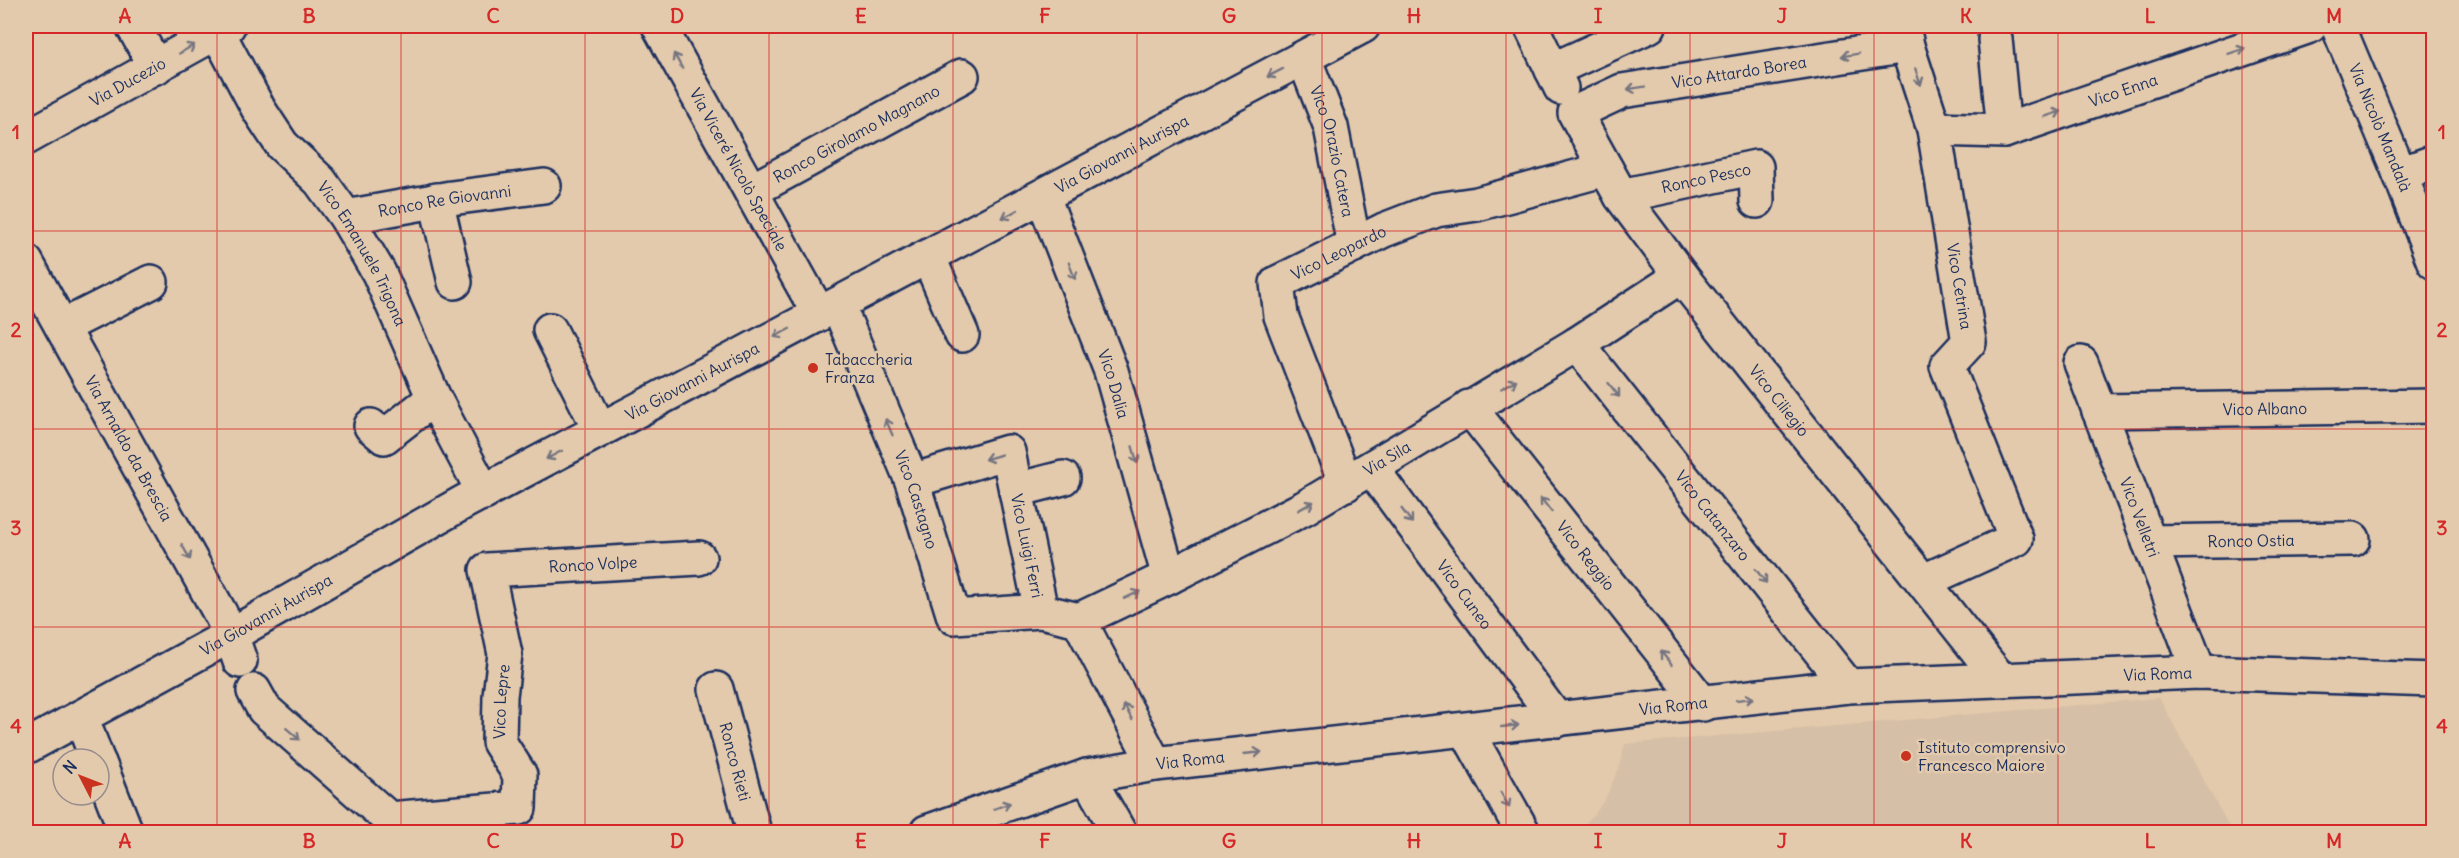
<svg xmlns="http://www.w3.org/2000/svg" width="2459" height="858" font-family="Delius,sans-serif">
<rect width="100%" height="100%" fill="#e4caac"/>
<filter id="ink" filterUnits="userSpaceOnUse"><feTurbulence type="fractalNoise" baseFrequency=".0167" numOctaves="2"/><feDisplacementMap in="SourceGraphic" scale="12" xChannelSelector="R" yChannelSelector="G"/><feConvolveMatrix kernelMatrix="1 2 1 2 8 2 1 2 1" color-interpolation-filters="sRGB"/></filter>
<g filter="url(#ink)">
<!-- built -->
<path fill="#d5bfa6" d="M2159,698l73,134h-655l19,-20 9,-13 14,-31 6,-24z"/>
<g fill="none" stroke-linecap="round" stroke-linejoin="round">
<defs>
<g id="street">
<path d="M133,26l23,41"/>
<path id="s1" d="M659,26l160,288"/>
<path d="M1531,26l30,62"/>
<path id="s2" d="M1903,26l4,20 27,83 35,213 -22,24 69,173 -92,42"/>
<path id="s3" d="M217,31l42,79 23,35 38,36 26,36 33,56 55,125 50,95"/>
<path d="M1995,39l9,92"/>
<path id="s4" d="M1907,46l-285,45 -47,22 46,83 60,80 319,403"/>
<path id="s5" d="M1304,58l27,69 23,118"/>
<path d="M1552,70l97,-44"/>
<path id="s6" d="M1934,129l70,2 306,-105"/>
<path id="s7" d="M26,138l202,-112"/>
<path d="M2400,174l34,-12"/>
<path id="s8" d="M751,191l211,-115"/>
<path id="s9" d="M1621,196l135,-29 1,34"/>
<path id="s10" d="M1043,197l68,174 58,206"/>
<path d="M436,200l19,82"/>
<path id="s11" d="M346,217l105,-19 93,-12"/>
<path d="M929,258l33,77"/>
<path id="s12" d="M26,262l194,351 11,22 9,26"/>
<path id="s13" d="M838,305l74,176 42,136 87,-6"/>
<path d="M62,327l89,-45"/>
<path d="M550,330l50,100"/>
<path id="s14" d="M1577,344l271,342"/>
<path id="s15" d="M2081,363l118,309"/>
<path id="s16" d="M1469,407l234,297"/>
<path id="s17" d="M2099,411l335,-5"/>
<path d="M371,426l13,11 50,-39"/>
<path id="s18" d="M1372,469l185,251"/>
<path id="s19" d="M912,481l96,-29 33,159 38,9 76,144"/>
<path id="s20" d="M1346,484l-65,-168 -4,-33 107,-53 52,-20 41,-6 129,-35"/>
<path d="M1016,490l47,-12"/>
<path id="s21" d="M2149,542l204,-3"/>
<path id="s22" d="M1079,620l90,-43 135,-69 273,-164 104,-68"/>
<path id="s23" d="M716,689l38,143"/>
<path d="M254,691l10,18 125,110 2,13"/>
<path d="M81,717l16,42"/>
<path d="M1466,730l57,102"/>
<path d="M99,763l27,69"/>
<path d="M1087,776l32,56"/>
<path id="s24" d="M389,819l130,-11 1,-33 -21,-33 1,-46 5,-42 -18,-84 212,-12"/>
</g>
<g id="secondary">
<path id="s25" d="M2338,26l62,148 34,88"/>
<path id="s26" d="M26,747l205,-112 233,-133 899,-476"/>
<path id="s27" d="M927,832l160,-56 68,-12 693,-78 351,-14 235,8"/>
</g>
</defs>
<!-- street casing -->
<use href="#street" stroke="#1b2f5e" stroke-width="38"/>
<!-- secondary casing -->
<use href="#secondary" stroke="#1b2f5e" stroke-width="38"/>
<!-- street -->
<use href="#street" stroke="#e4caac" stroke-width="33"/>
<!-- secondary -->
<use href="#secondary" stroke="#e4caac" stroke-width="33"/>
</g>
<!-- one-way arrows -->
<defs><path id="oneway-shaft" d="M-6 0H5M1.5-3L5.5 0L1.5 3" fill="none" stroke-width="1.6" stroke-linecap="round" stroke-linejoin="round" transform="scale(1.5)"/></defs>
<g stroke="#757581">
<use href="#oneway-shaft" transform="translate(187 49) rotate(-30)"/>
<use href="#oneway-shaft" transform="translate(2237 51) rotate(-19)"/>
<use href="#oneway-shaft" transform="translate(1850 55) rotate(171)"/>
<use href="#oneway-shaft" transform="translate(678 61) rotate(-119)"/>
<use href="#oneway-shaft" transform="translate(1275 73) rotate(153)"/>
<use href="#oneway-shaft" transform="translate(1918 77) rotate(72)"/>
<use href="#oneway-shaft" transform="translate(1636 88) rotate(171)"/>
<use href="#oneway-shaft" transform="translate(2053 114) rotate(-19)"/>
<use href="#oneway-shaft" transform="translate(1010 214) rotate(152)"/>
<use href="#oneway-shaft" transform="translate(1072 271) rotate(69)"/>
<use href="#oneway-shaft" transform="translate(782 333) rotate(152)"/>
<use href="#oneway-shaft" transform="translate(1509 384) rotate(-30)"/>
<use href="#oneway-shaft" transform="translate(1614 390) rotate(52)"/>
<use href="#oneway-shaft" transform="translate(889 427) rotate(-113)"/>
<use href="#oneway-shaft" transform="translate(554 455) rotate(152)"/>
<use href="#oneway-shaft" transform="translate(1135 455) rotate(74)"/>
<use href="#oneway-shaft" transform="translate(993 457) rotate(164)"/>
<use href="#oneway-shaft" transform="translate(1546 505) rotate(-128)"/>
<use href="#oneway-shaft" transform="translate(1306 506) rotate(-29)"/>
<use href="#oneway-shaft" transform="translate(1407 516) rotate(53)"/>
<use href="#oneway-shaft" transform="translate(186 552) rotate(61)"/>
<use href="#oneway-shaft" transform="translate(1761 576) rotate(52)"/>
<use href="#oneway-shaft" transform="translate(1132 595) rotate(-25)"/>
<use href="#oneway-shaft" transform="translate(1666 658) rotate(-128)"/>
<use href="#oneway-shaft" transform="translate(1745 699) rotate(-7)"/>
<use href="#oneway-shaft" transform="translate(1128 712) rotate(-118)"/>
<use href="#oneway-shaft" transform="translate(1510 726) rotate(-6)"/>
<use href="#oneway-shaft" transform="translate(293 734) rotate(41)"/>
<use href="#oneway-shaft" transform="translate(1253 753) rotate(-6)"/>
<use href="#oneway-shaft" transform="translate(1505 800) rotate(61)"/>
<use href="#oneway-shaft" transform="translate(1002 806) rotate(-20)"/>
</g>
</g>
<!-- grid -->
<path fill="none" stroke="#d62828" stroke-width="1.5" stroke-opacity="0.55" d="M217,26v806M401,26v806M585,26v806M769,26v806M953,26v806M1137,26v806M1322,26v806M1506,26v806M1690,26v806M1874,26v806M2058,26v806M2242,26v806M26,231h2408M26,429h2408M26,627h2408"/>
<!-- markers -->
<g fill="#c8321e" stroke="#e4caac" stroke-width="2">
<circle cx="813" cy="368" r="6"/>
<circle cx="1906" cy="756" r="6"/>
</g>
<g text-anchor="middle" stroke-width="5" stroke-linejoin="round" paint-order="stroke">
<!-- street labels -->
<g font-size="16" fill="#1b2f5e" stroke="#e4caac">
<text transform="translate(1739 72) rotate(-9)" y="6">Vico Attardo Borea</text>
<text dy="6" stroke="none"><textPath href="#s7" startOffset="116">Via Ducezio</textPath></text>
<text dy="6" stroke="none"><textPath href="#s6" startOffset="196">Vico Enna</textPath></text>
<text dy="6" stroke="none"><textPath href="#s25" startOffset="110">Via Nicolò Mandalà</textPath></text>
<text dy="6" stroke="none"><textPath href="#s8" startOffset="120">Ronco Girolamo Magnano</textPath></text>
<text dy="6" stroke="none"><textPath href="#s5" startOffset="98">Vico Orazio Catera</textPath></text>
<text dy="6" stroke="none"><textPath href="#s26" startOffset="1246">Via Giovanni Aurispa</textPath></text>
<text dy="6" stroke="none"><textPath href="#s1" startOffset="164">Via Viceré Nicolò Speciale</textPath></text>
<text dy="6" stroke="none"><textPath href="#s9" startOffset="87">Ronco Pesco</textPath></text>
<text dy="6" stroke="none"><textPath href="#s11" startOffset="100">Ronco Re Giovanni</textPath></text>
<text dy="6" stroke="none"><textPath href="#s20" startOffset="282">Vico Leopardo</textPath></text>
<text dy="6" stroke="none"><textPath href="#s3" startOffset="268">Vico Emanuele Trigona</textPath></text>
<text dy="6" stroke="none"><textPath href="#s2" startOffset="267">Vico Cetrina</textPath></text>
<text dy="6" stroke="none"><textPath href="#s26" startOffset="760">Via Giovanni Aurispa</textPath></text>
<text dy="6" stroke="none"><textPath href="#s10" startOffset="200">Vico Dalia</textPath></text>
<text dy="6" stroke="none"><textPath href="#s4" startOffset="694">Vico Ciliegio</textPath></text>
<text dy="6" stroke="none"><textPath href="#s17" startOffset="166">Vico Albano</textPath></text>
<text dy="6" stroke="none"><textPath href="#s12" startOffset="213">Via Arnaldo da Brescia</textPath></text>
<text dy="6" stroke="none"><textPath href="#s22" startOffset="348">Via Sila</textPath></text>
<text dy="6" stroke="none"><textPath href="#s13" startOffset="210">Vico Castagno</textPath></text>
<text dy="6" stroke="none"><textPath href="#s14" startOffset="219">Vico Catanzaro</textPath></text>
<text dy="6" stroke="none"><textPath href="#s15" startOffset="165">Vico Velletri</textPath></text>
<text dy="6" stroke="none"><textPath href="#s21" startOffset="102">Ronco Ostia</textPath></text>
<text dy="6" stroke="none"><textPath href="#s19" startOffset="196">Vico Luigi Ferri</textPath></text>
<text dy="6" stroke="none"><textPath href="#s16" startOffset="189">Vico Reggio</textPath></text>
<text dy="6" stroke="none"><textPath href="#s24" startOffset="483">Ronco Volpe</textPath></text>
<text dy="6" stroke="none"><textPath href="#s18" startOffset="156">Vico Cuneo</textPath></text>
<text dy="6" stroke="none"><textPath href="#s26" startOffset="274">Via Giovanni Aurispa</textPath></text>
<text dy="6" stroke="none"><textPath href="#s27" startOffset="1246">Via Roma</textPath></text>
<text dy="6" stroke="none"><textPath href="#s24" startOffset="243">Vico Lepre</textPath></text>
<text dy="6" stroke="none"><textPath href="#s27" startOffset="760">Via Roma</textPath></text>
<text dy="6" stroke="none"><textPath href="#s27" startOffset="274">Via Roma</textPath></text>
<text dy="6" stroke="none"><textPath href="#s23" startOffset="75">Ronco Rieti</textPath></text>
</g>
<!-- poi labels -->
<g font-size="16" fill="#1b2f5e" stroke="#e4caac" text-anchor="start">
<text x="825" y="365">Tabaccheria<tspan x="825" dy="18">Franza</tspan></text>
<text x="1918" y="753">Istituto comprensivo<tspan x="1918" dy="18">Francesco Maiore</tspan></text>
</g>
</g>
<!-- margin -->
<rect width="2459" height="858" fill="none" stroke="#e4caac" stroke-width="66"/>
<!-- north arrow -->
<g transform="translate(81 777) rotate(312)"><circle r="28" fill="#e4caac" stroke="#948c8d" stroke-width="1.5"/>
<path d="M0-4.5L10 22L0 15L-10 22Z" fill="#c8321e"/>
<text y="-9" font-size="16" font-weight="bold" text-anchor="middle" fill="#1b2f5e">N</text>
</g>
<rect x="33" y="33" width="2393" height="792" fill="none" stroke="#d62828" stroke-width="2"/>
<g font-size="20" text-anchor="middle" font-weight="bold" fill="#d62828">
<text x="125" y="23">A</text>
<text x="309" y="23">B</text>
<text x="493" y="23">C</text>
<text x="677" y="23">D</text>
<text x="861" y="23">E</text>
<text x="1045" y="23">F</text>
<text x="1229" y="23">G</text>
<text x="1414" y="23">H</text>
<text x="1598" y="23">I</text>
<text x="1782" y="23">J</text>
<text x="1966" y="23">K</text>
<text x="2150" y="23">L</text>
<text x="2334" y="23">M</text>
<text x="16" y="139">1</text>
<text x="2442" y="139">1</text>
<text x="16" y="337">2</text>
<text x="2442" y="337">2</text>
<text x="16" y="535">3</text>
<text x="2442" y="535">3</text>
<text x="16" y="733">4</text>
<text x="2442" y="733">4</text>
<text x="125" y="848">A</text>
<text x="309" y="848">B</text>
<text x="493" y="848">C</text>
<text x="677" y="848">D</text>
<text x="861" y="848">E</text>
<text x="1045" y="848">F</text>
<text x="1229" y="848">G</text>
<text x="1414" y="848">H</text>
<text x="1598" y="848">I</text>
<text x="1782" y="848">J</text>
<text x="1966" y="848">K</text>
<text x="2150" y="848">L</text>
<text x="2334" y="848">M</text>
</g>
</svg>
